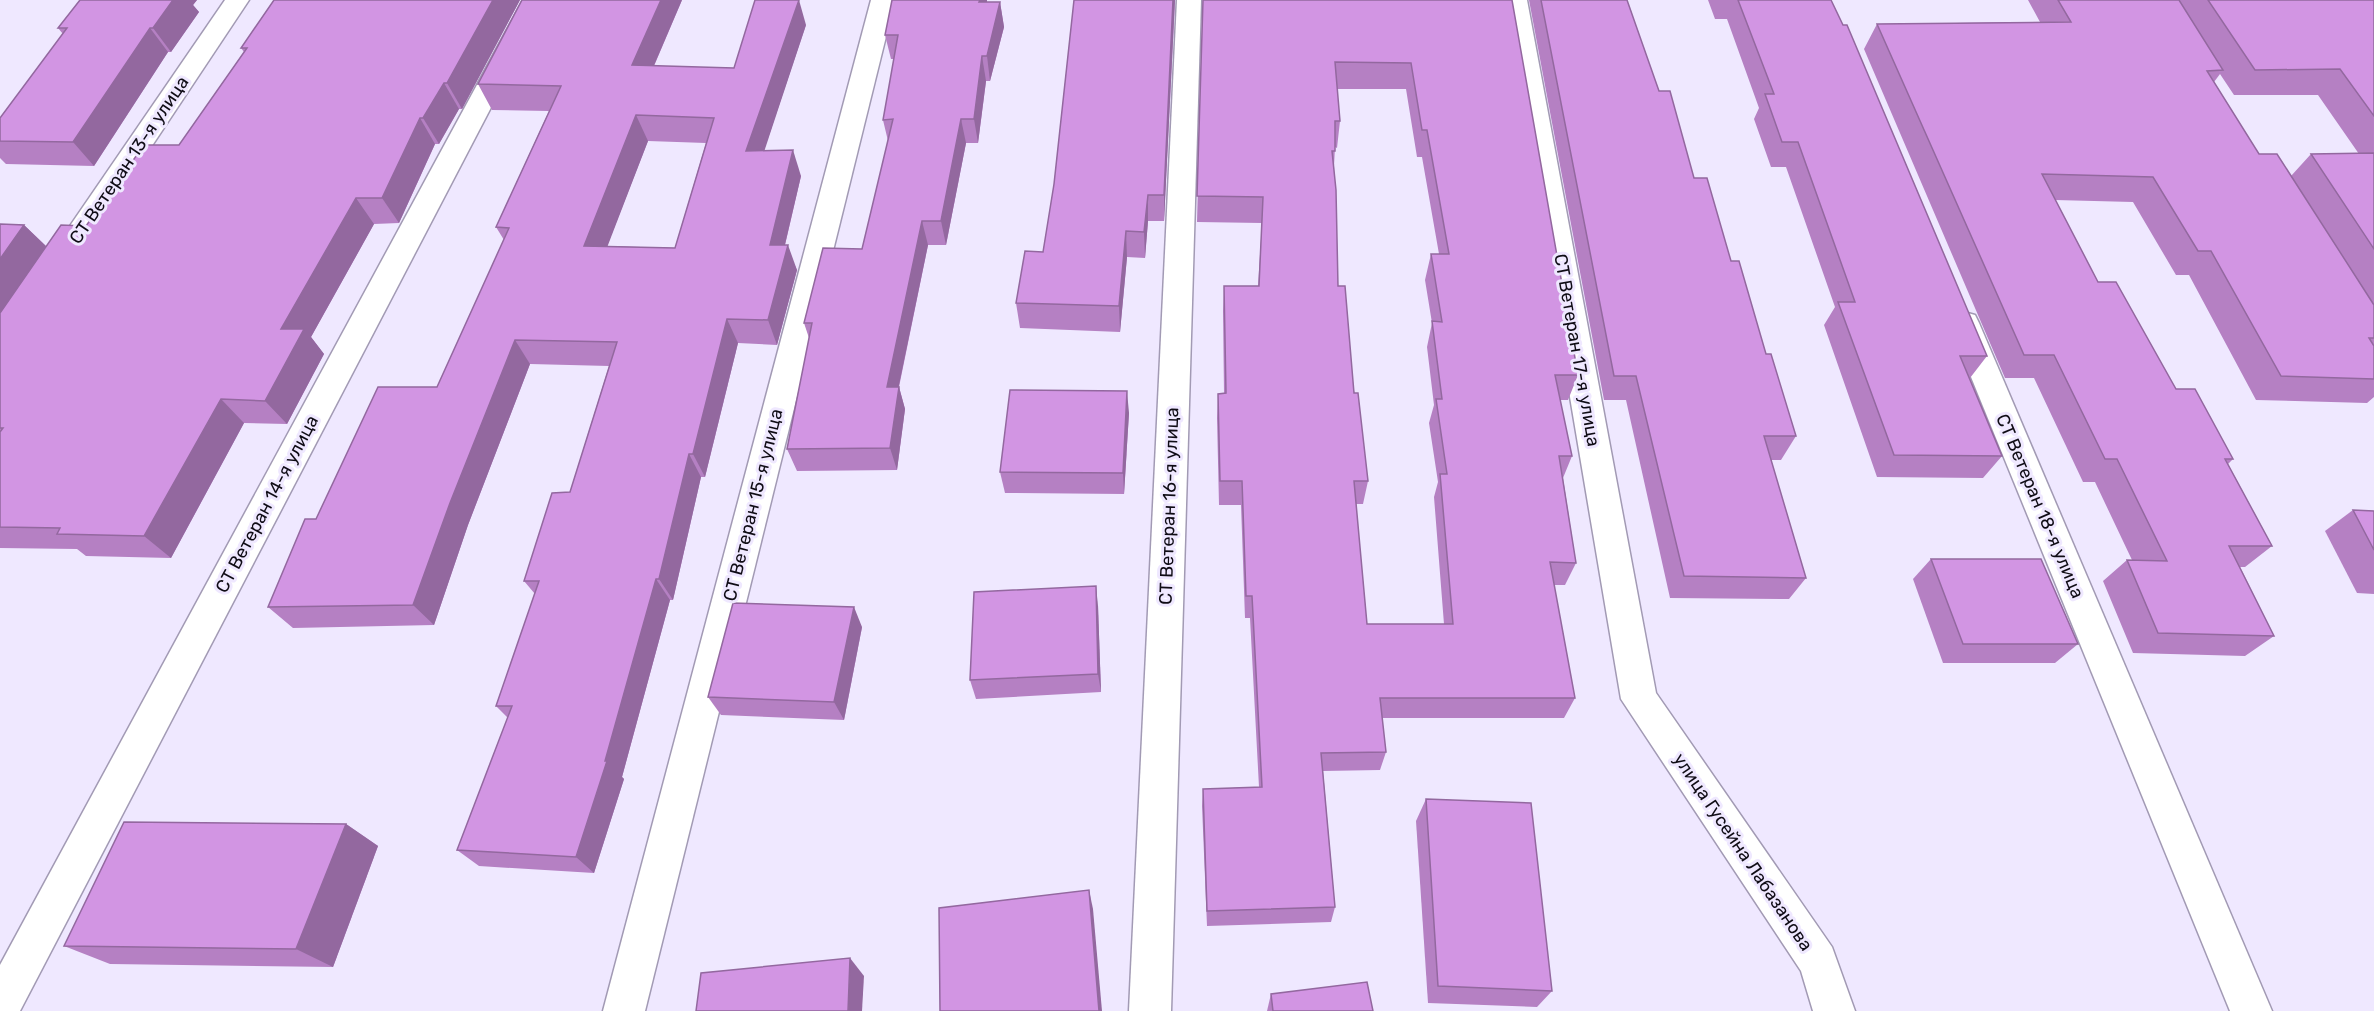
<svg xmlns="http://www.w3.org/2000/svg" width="2374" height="1011" font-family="Rubik,sans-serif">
<rect width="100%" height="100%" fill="#efe8ff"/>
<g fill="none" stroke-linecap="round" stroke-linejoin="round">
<defs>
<g id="minor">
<path d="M225,0h24l-179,269 -10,3 -10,-3 -4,-7 4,-7z"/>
<path d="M523,0h24l-527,1011h-20v-46z"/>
<path d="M871,0h24l-250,1011h-42z"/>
<path d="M1177,0h24l-30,1011h-42z"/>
<path d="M1503,0h24l129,693 176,254 23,64h-42l-12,-40 -180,-272z"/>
<path d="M1964,312l11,3 4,8 293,688h-42l-281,-688 4,-8z"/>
</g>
</defs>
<!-- minor casing -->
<use href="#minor" stroke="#a29ab4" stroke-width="3"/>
<!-- minor -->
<use href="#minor" fill="#fff" fill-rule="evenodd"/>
</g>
<!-- wall -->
<g fill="#b580c3" fill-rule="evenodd">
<path d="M80,0h117l-4,5 6,7 -28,40h-3l-74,114 -88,-2 -6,-6v-40l63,-84 -5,-6z"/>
<path d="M274,0h246l-58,109h-3l-20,35h-4l-36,79 -25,1 -63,113 13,17 -37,70 -43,-1 -73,135 -85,-2 -9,-7 -77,-1v-324l24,1 22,21 40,-20 93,-81 65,-93 -3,-4z"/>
<path d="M682,0l-28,66 80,2 72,-43 -42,125 37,26 -16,69 12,25 -20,75 -39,-2 -33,134h-4l-28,123h-3l-48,177 2,2 -30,94 -115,-7 -22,-16 51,-132 -12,-12 39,-112 -11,-13 46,-89 39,-126 -79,-2 -62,161 -34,100 -141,3 -25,-21 48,-88 121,-132 67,-147 -8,-13 53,-116 -57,-1 -14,-26zM648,141l58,2 -31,105 -68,-2z"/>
<path d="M892,0h95v2h13l4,25 -14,54h-4l-8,62h-12l-20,102h-18l-29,142 6,22 -8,61 -100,1 -10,-22 22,-111 -5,-15 58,-74 26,-108 -5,-21 11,-61h-3l-6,-24z"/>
<path d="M1074,0h101l-11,221h-16l-3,37 -18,-1 -7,75 -100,-4 -4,-25 27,-51 11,-68z"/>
<path d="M1203,0h309l66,375 -10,25h-8l12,56 -9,22 13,85 -11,22h-11l21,113 -11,20h-182l4,34 -6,18 -57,1 12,136 -4,15 -124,4 -5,-120 1,-17 56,-2 -9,-169h-5l-4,-113h-22l-2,-87 1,-24 6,-1 -1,-82 1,-25h34l4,-63 -65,-1zM1337,89h69l11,68h5l17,97h-8l-6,26 7,43 -5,24 7,58 -5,18 9,59 -4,15 10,127h-77l-11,-120h7l5,-23 -30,-195 -4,-120 1,-19 2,1 3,-27z"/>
<path d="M1529,0h98l32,91 35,87 37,83 65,175 -15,24h-10l35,118 -17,21 -119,-1 -44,-198h-22z"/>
<path d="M1708,0h123l156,356 -17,22 32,78 -19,22 -106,-1 -53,-152 11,-18 -49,-140h-15l-17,-48 5,-11 -32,-89h-12z"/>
<path d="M2028,0h346v397l-7,6 -111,-3 -67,-125h-13l-43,-73 -78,-2 43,82 78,107 57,70 -5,5 44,82 -27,21h-5l34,69 -29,20 -112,-3 -30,-72 24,-21h5l-37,-78h-12l-49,-104h-29l-141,-329 13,-25 163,-2zM2220,74l14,21h84l41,59h-48l-20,22 -32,-22 -45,-72z"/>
<path d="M1129,413l-5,81 -119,-1 -5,-21z"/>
<path d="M2353,510l21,1v83l-17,-1 -32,-62z"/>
<path d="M1931,559l147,85 -23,19h-112l-30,-84z"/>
<path d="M1098,606l3,86 -125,7 -6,-19z"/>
<path d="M862,627l-18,93 -123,-5 -13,-18z"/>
<path d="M1426,799l126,192 -15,16 -109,-4 -12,-182z"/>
<path d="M346,824l32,22 -45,121 -223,-3 -46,-18z"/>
<path d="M1271,994l102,17h-106z"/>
</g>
<!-- shaded-wall -->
<g fill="#93689f">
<path d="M173,0h24l-4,5 6,7 -28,40 -18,-24z"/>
<path d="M493,0h27l-58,109 -15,-26z"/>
<path d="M661,0h21l-39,91 -11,-26z"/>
<path d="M799,0l7,25 -50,151 -10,-25z"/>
<path d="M980,0h7l-4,27 -4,-25z"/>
<path d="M1173,0h2l-11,221v-26z"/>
<path d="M1000,2l4,25 -14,54 -3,-25z"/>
<path d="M150,28l18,24 -74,114 -21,-24z"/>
<path d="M982,56l4,25 -8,62 -4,-24z"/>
<path d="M444,83l15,26 -20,35 -16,-26z"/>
<path d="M636,115l12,26 -50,130 -14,-25z"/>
<path d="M420,118l15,26 -36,79 -17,-25z"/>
<path d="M961,119l5,24 -20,102 -5,-24z"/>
<path d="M793,150l8,26 -22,94 -9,-25z"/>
<path d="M1148,195v26l-3,37 -1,-26z"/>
<path d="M356,198l18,26 -63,113 13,17 -37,70 -22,-23 16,-72z"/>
<path d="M922,221l6,24 -34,164 -7,-22z"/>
<path d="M24,225l26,25 -50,72v-63z"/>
<path d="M1126,231l1,26 -7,75 -1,-26z"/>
<path d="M788,245l9,25 -20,75 -9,-25z"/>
<path d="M727,319l11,24 -33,134 -12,-23z"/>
<path d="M515,340l15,24 -62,161 -34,100 -21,-20 37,-102z"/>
<path d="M899,387l6,22 -8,61 -7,-22z"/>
<path d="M1127,391l2,22 -5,81 -1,-21z"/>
<path d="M221,399l23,24 -73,135 -27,-22z"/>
<path d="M689,454l12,23 -28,123 -14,-21z"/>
<path d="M656,579l14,21 -48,177 2,2 -30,94 -18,-16 29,-96z"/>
<path d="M1096,586l2,20 3,86 -3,-18z"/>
<path d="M854,607l8,20 -18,93 -10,-18z"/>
<path d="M346,824l32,22 -45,121 -37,-18z"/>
<path d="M1089,890l4,19 9,102h-3z"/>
<path d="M850,958l14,18 -2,35h-14z"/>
</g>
<!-- building -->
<g fill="#d295e3" stroke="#93689f" stroke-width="1.5" fill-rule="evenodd">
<path d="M80,0h93l-20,28h-3l-77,114 -73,-1v-23l67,-90h-9z"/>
<path d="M274,0h219l-46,83h-3l-21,35h-3l-38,80h-26l-75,131h23l-39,72 -44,-2 -77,137 -87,-2 3,-6 -60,-1v-95l3,-4h-3v-115l61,-88 25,1 58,-81h35l68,-97h-6z"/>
<path d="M522,0h139l-29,65 102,3 21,-68h44l-53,151 47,-1 -23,95h18l-20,75 -41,-1 -34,135h-4l-30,125h-3l-51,182h2l-31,96 -119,-7 55,-144h-16l43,-125h-15l28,-88 18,-1 47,-150 -102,-2 -65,163 -37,102 -145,2 37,-88h11l62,-132h59l72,-159 -13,-1 65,-141 -83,-2zM636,115l78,3 -39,130 -91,-2z"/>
<path d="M892,0h88l-1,2h21l-13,54h-5l-8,63h-13l-20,102h-19l-35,166h12l-9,61 -103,1 25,-126h-8l19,-75 39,1 31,-130 -10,1 15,-85h-13z"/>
<path d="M1074,0h99l-9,195h-16l-4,37 -18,-1 -7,75 -103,-3 9,-52 18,1 11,-68z"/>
<path d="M1203,0h309l66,375h-23l17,81h-13l17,107 -26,-1 25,136h-195l6,54 -65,1 14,154 -128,4 -4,-122 59,-2 -10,-191h-6l-4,-115h-22l-2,-87 8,-1 -2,-107h35l4,-89 -66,-1zM1335,62l76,1 11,67h5l22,124h-18l11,68 -10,-1 10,78h-6l11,75h-7l13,150h-86l-13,-143h14l-10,-88h-4l-9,-107h-7l-2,-96 -4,-39h3v-30h5z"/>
<path d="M1541,0h86l32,91h11l24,87h13l24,83h8l27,93h5l25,82h-32l42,142 -122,-2 -48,-200h-22z"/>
<path d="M1738,0h93l12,25h4l140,331h-27l42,100 -108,-1 -56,-153h17l-57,-160h-16l-17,-48h9z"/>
<path d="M2058,0h121l44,70 -16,1 52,83h18l97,151v33h-5l5,8v33l-93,-3 -70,-125h-13l-45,-74 -111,-3 56,108h18l60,107h19l38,70h-8l47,87h-43l45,90 -116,-3 -31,-73 40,1 -50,-102h-12l-51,-104h-30l-147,-331 194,-2z"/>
<path d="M2208,0h166v116l-34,-47 -85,1z"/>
<path d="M2374,153v96l-63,-95z"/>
<path d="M0,224l24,1 -24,34z"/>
<path d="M1010,390l117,1 -4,82 -123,-1z"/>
<path d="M2353,510l21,1v39z"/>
<path d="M1931,559h110l37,85h-115z"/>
<path d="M1096,586l2,88 -128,6 4,-88z"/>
<path d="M733,603l121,4 -20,95 -126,-5z"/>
<path d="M1426,799l105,4 21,188 -114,-5z"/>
<path d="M124,822l222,2 -50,125 -232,-3z"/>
<path d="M1089,890l10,121h-159l-1,-103z"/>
<path d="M850,958l-2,53h-152l5,-38z"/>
<path d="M1367,982l6,29h-100l-2,-17z"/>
</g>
<g text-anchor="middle" stroke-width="6" stroke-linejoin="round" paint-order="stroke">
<!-- street labels -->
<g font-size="18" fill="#0f0c15" stroke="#efe8ff">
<text transform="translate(129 160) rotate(-56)" y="6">СТ Ветеран 13-я улица</text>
<text transform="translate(1577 350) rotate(80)" y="6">СТ Ветеран 17-я улица</text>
<text transform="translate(267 504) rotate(-62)" y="6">СТ Ветеран 14-я улица</text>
<text transform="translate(753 505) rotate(-76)" y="6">СТ Ветеран 15-я улица</text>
<text transform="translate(1169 506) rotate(-88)" y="6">СТ Ветеран 16-я улица</text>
<text transform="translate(2040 506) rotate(67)" y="6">СТ Ветеран 18-я улица</text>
<text transform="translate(1743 852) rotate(56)" y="6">улица Гусейна Лабазанова</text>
</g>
</g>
</svg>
